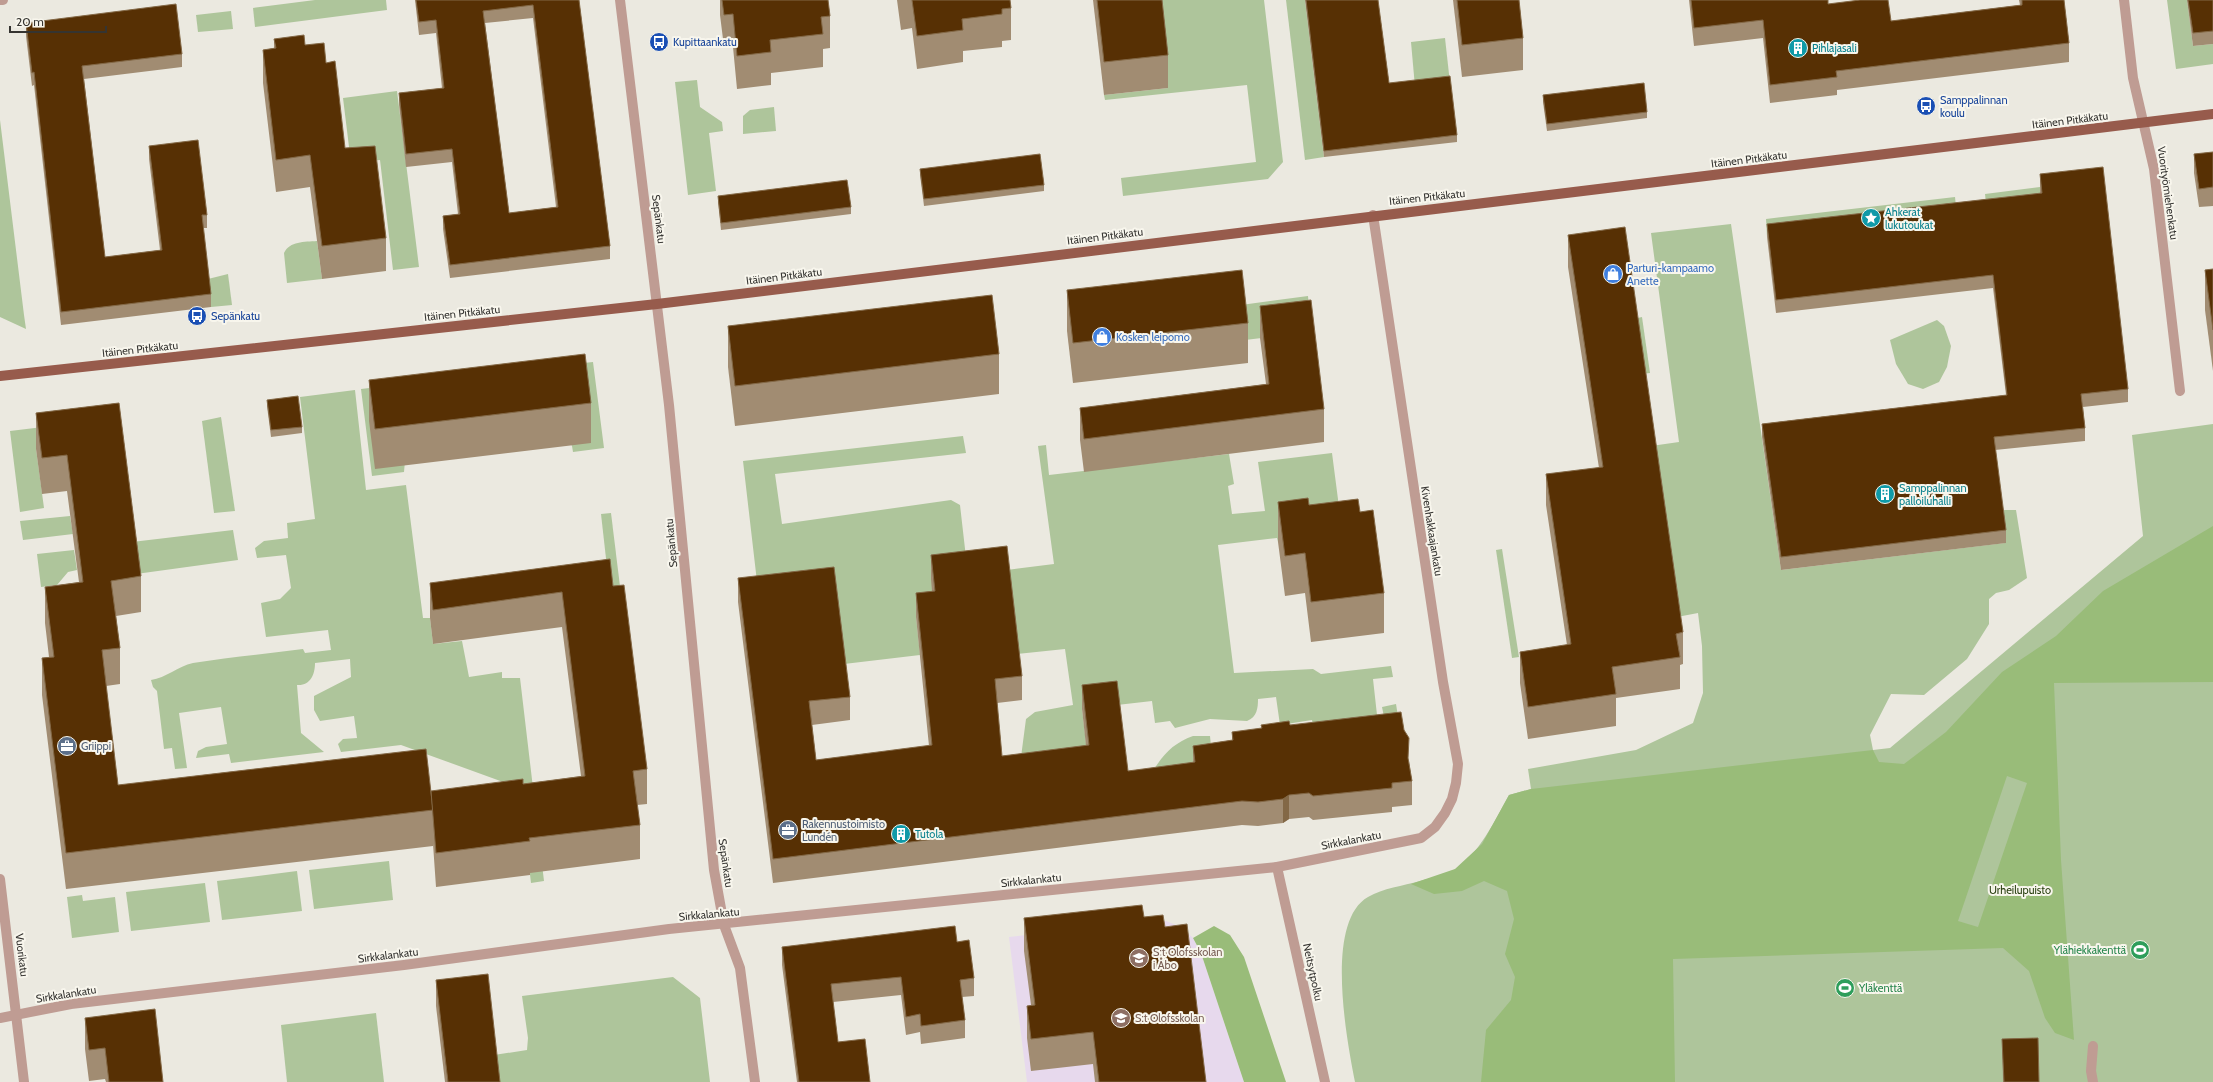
<svg xmlns="http://www.w3.org/2000/svg" width="2213" height="1082" font-family="Cabin,sans-serif">
<rect width="100%" height="100%" fill="#ebe9e0"/>
<!-- education -->
<path fill="#e7d9ed" d="M1150,920l16,1 15,6 12,11 8,15 43,129h-217l-18,-145z"/>
<!-- green -->
<g fill="#aec59b">
<path d="M315,0h71l1,10 -132,17 -2,-19z"/>
<path d="M1157,0h107l19,162 -15,17 -145,17 -2,-18 135,-16 -9,-77 -142,15 -1,-5 64,-7z"/>
<path d="M1286,0h19l19,157 -19,3z"/>
<path d="M2167,0h20l6,46 20,-2v20l-37,5z"/>
<path d="M231,11l2,18 -35,3 -2,-17z"/>
<path d="M1445,38l5,45 -35,4 -4,-45z"/>
<path d="M697,80l3,27 22,15 1,9 -14,2 7,58 -28,4 -13,-113z"/>
<path d="M397,91l22,176 -26,3 -13,-110 -23,2 -7,-7 -7,-57z"/>
<path d="M774,107l2,24 -33,3v-18l7,-6z"/>
<path d="M0,120l24,195 2,14 -26,-12z"/>
<path d="M2040,187l2,19 -55,6 -2,-18z"/>
<path d="M1955,197l2,19 -190,21 -1,-18z"/>
<path d="M1731,224l50,346 224,-27 -4,-33h15l11,68 -18,12 -13,3 -7,6v25l-22,35 -43,36 -33,-1 -21,41 3,15 17,-2 253,-212 -11,-101 81,-11v658h-858c-8,-41 -31,-160 13,-185 15,-9 35,-11 52,-16 11,-3 24,-6 34,-11 25,-15 41,-50 55,-75l22,-6 -3,-20 108,-19 57,-27 10,-30 -1,-47 -4,-33 -21,4 -26,-171 28,-4 -28,-209z"/>
<path d="M317,241l5,38 -35,4 -3,-30c6,-12 20,-11 33,-12z"/>
<path d="M228,274l4,31 -21,2 -3,-28z"/>
<path d="M1308,296l3,36 -66,8 -4,-35z"/>
<path d="M1642,317l8,56 -9,1 -8,-55z"/>
<path d="M1937,320l7,6 7,20 -4,21 -8,15 -16,7 -15,-5 -12,-20 -6,-24z"/>
<path d="M593,362l11,86 -31,4 -1,-6 -44,-77z"/>
<path d="M412,383l-8,89 -32,4 -11,-87z"/>
<path d="M355,390l11,100 40,-5 17,133h7l3,26 29,-3 7,36 33,-5v6h18l24,203 -13,2 -11,-95 -119,-43 -60,7 -3,-8 5,-5 14,-1 -3,-22 -34,5 -6,-11v-14l37,-19 -1,-18 -35,4c0,12 -5,23 -18,22l4,48 23,19 -93,11 -2,-9 -33,4 2,-7 8,-4 21,-3 -6,-37 -42,6 8,55 -12,1 -3,-21 -8,1 -7,-58 -4,-4 -2,-7c15,-2 27,-14 42,-17 36,-6 74,-9 110,-14l2,4 26,-3 -3,-20 -62,7 -5,-34 19,-4 11,-11 -5,-33 -29,3 -2,-10 9,-7 24,-3 -1,-15 28,-4 -15,-122z"/>
<path d="M221,417l14,94 -21,2 -12,-92z"/>
<path d="M117,418l-81,31 8,59 -24,4 -10,-81z"/>
<path d="M963,436l3,17 -191,21 7,50 169,-24 9,5 8,70 -33,40 -19,2 4,38 -76,9 -85,-65 -16,-138z"/>
<path d="M1046,445l3,30 180,-21 5,30 -6,2 4,28 33,-3 -7,-49 74,-9 10,77 -64,12 -1,-4 -59,7 16,128 79,-4 8,5 70,-8 2,11 -20,2 4,36 -64,10 -1,-5 -32,5 -4,-28 -18,2c0,9 -1,18 -11,22l-37,-2 -35,9 -5,-7 -15,2 -3,-22 -70,8 5,43 -66,5 5,-38 9,-7 38,-7 -8,-56 -48,5 -10,-84 47,-6 -16,-118z"/>
<path d="M611,513l13,106 -14,-25 -9,-80z"/>
<path d="M70,516l3,18 -50,6 -3,-19z"/>
<path d="M233,530l5,30 -102,14 -4,-32z"/>
<path d="M1502,549l17,108 -7,1 -16,-108z"/>
<path d="M74,550l3,20 -9,2 -11,13 -16,2 -4,-33z"/>
<path d="M1396,704l5,31 -17,-18 -2,-10z"/>
<path d="M1193,736h17l3,31 -60,4c11,-18 21,-28 40,-35z"/>
<path d="M389,861l4,39 -79,9 -5,-39z"/>
<path d="M297,871l5,40 -80,9 -5,-39z"/>
<path d="M205,883l5,39 -79,9 -5,-39z"/>
<path d="M82,895l1,6 32,-4 4,35 -47,6 -5,-41z"/>
<path d="M673,977l27,21 10,84h-213l-3,-27 33,-5 1,-12 -6,-42z"/>
<path d="M376,1013l8,69h-97l-6,-57z"/>
</g>
<!-- forest -->
<g fill="#99bc79" fill-rule="evenodd">
<path d="M2213,526v156l-159,1 7,177 13,180 -19,-7 -10,-15 -16,-47 -26,-23 -330,11 2,123h-194l5,-52 25,-30 4,-23 -10,-23 9,-35 -7,-28 -23,-10 -22,10 -28,3 -23,-10 44,-15 27,-25 27,-49 22,-6 342,-39 6,12 25,2 42,-32 56,-60 54,-36 47,-45zM2007,776l20,7 -49,144 -20,-6z"/>
<path d="M1214,926l16,9 14,22 42,125h-42l-43,-129 -8,-15z"/>
</g>
<g fill="none" stroke-linecap="round" stroke-linejoin="round">
<!-- minor -->
<g stroke="#bf9c93" stroke-width="10">
<path d="M0,0h3"/>
<path d="M620,0l49,405 45,465 10,55 16,43 15,114"/>
<path d="M2124,0l9,78 21,91 26,222"/>
<path d="M1277,867l48,215"/>
<path d="M0,879l24,203"/>
<path d="M0,1018l71,-14 333,-39 265,-36 608,-62 144,-29 14,-11 10,-14 7,-14 4,-16 2,-19 -15,-82 -70,-467"/>
<path d="M2093,1046l-2,25 2,11"/>
</g>
<!-- major -->
<path stroke="#975b4c" stroke-width="10" d="M0,376l657,-72 1556,-190"/>
</g>
<!-- wall -->
<g fill="#a18c72" fill-rule="evenodd">
<path d="M415,0h164l31,246v13l-160,19 -7,-49v-13l15,-2 -6,-52 -46,5 -7,-62v-12l43,-5 -6,-55 -17,2zM533,18l23,189 -47,6 -24,-190z"/>
<path d="M720,0h108l2,16v32l-7,1v18l-52,6v12l-34,4 -4,-42h-9l-4,-32z"/>
<path d="M897,0h113l1,8v32l-9,1v6l-39,4v11l-46,7 -5,-41 -11,2z"/>
<path d="M1093,0h69l6,55v33l-64,7z"/>
<path d="M1305,0h73l11,83 68,52v7l-133,15z"/>
<path d="M1453,0h66l4,38v32l-61,7z"/>
<path d="M1689,0h139v4l63,17 129,-16 -1,-5h45l5,43v19l-232,28v5l-67,8 -7,-65 -69,8z"/>
<path d="M2187,0h26v44l-20,2z"/>
<path d="M26,23l156,31v13l-98,12 21,178 55,-7 -11,-91v-13l58,69v13h-4l8,66v13l-150,18 -27,-240 -2,1 -6,-50z"/>
<path d="M274,39l31,6 21,18 19,85 41,90v33l-64,8 -12,-92 -34,5 -13,-109v-33l11,-2z"/>
<path d="M1543,95l104,17v6l-100,13 -4,-29z"/>
<path d="M2213,152v54l-14,1 -5,-34v-19z"/>
<path d="M920,169l124,16v6l-120,15 -4,-31z"/>
<path d="M2040,174l88,215v13l-45,5 2,21v13l-90,9 11,80v13l-225,27 -19,-133v-13l244,-29 -13,-107 -217,25 -9,-76v-13l273,-31z"/>
<path d="M718,196l133,11v7l-130,16 -3,-28z"/>
<path d="M1568,235l115,397v32l-3,1v24l-64,9v28l-88,13 -8,-56v-31l47,-7 -21,-140v-31l53,-6 -31,-201z"/>
<path d="M2213,269v102l-8,-61v-40z"/>
<path d="M1067,290l181,33v40l-175,20 -6,-52z"/>
<path d="M1260,306l64,103v33l-240,30 -4,-32v-32l186,-24 -6,-46z"/>
<path d="M728,326l271,28v40l-264,32 -7,-59z"/>
<path d="M369,380l222,23v40l-216,26 -6,-48z"/>
<path d="M267,400l35,27v6l-31,4 -4,-31z"/>
<path d="M119,403l22,173v36l-25,4 4,32v36l-14,2 12,99 313,12 150,-21 -19,-149 -129,17 -3,-26v-35l183,3 34,183v35l-10,1 3,20v34l-110,14v2l-94,12 -3,-43v2l-367,43 -24,-194v-37l7,-1 -4,-34v-36l34,-5 -12,-91 -25,3 -6,-45v-36z"/>
<path d="M1278,502l31,3 51,7 24,81v40l-73,9 -6,-49 -20,3 -7,-54z"/>
<path d="M931,555l91,121v24l-25,3 5,53 84,-10 -4,-37v-24l46,86 65,-8v-17l39,-6v-8l29,-3v-4h29l119,36 3,20v24l-20,2v5l-79,8 -4,-3 -20,2 -6,4 -25,3 -16,-1 -469,58 -35,-281v-24l112,119v23l-38,5 4,35 113,-14 -13,-129v-24l16,-2 -1,-12z"/>
<path d="M1144,917l21,10 41,155h-111l-2,-18 -62,7 -4,-33v-32l4,-1 -7,-54v-33z"/>
<path d="M957,942l17,36v18l-12,1 3,23v18l-44,6 -1,-12 -14,3 -5,-40 -68,7 5,40 32,40h-73l-15,-117v-18z"/>
<path d="M436,980l64,102h-55l-9,-76z"/>
<path d="M85,1018l78,64h-57l-1,-3 -16,2 -4,-32z"/>
<path d="M2002,1039l37,43h-36z"/>
</g>
<!-- shaded-wall -->
<path fill="#836846" d="M1289,795v24l-6,4v-24z"/>
<!-- building -->
<g fill="#573004" stroke="#836846" fill-rule="evenodd">
<path d="M416,0h163l31,246 -160,19 -7,-49 17,-2 -8,-65 -46,5 -7,-61 45,-5 -8,-68 -17,2zM533,5l25,202 -49,6 -26,-202z"/>
<path d="M722,0h106l2,16 -9,1 2,17 -53,6 1,12 -34,4 -4,-42 -9,1z"/>
<path d="M912,0h98l1,8 -9,1v5l-40,5 1,11 -46,6z"/>
<path d="M1097,0h65l6,55 -64,7z"/>
<path d="M1306,0h72l11,83 61,-7 7,59 -133,16z"/>
<path d="M1457,0h62l4,38 -61,7z"/>
<path d="M1691,0h137v4l32,-4h28l3,21 131,-16v-5h42l5,43 -233,28 1,6 -67,8 -7,-65 -69,8z"/>
<path d="M2188,0h25v31l-20,2z"/>
<path d="M176,4l6,50 -100,12 23,191 57,-7 -13,-104 49,-6 9,75h-5l9,79 -150,18 -27,-240 -2,1 -6,-50z"/>
<path d="M304,35l1,10 19,-2 2,20 9,-2 10,87 30,-2 11,92 -64,8 -12,-91 -34,5 -13,-110 13,-2 -2,-9z"/>
<path d="M1644,83l3,29 -100,12 -4,-29z"/>
<path d="M2213,152v35l-14,2 -5,-35z"/>
<path d="M1040,154l4,31 -120,14 -4,-30z"/>
<path d="M2103,167l25,222 -47,5 4,34 -91,9 12,93 -225,27 -19,-133 245,-29 -14,-120 -217,25 -9,-76 275,-31 -2,-19z"/>
<path d="M847,180l4,27 -130,16 -3,-27z"/>
<path d="M1625,227l58,405 -7,2 4,23 -68,10 4,27 -88,13 -8,-55 51,-8 -25,-170 57,-7 -35,-232z"/>
<path d="M2213,269v61l-8,-60z"/>
<path d="M1242,270l6,53 -175,20 -6,-53z"/>
<path d="M992,295l7,59 -264,32 -7,-60z"/>
<path d="M1311,300l13,109 -240,30 -4,-31 189,-24 -9,-78z"/>
<path d="M585,354l6,49 -216,26 -6,-49z"/>
<path d="M298,396l4,31 -31,3 -4,-30z"/>
<path d="M119,403l22,173 -30,5 9,67 -18,2 16,135 308,-36 7,61 -367,43 -24,-195 12,-1 -9,-70 38,-5 -16,-127 -25,3 -6,-45z"/>
<path d="M1308,498l1,7 49,-6 2,13 13,-2 11,83 -73,9 -6,-49 -20,3 -7,-54z"/>
<path d="M1007,546l15,130 -27,3 7,77 87,-11 -7,-60 35,-4 11,90 67,-9 -2,-16 40,-6 -1,-8 30,-4 -1,-3 28,-4 1,4 111,-13 3,18 5,8 -1,20 4,23 -20,2v5l-79,8 -4,-3 -20,2 -6,4 -25,3 -16,-1 -469,58 -35,-281 96,-11 16,130 -41,4 7,59 116,-15 -16,-152 19,-2 -4,-36z"/>
<path d="M610,559l3,27 11,-1 23,184 -14,2 7,54 -111,13 1,3 -94,12 -5,-62 92,-12v5l62,-8 -23,-184 -129,18 -3,-27z"/>
<path d="M1142,905l2,12 19,-2 2,12 22,-3 19,158h-107l-6,-50 -62,7 -4,-33 8,-1 -11,-87z"/>
<path d="M955,926l2,16 12,-2 5,38 -14,2 5,40 -44,6 -1,-12 -14,3 -5,-40 -70,7 7,58 27,-3 5,43h-71l-17,-135z"/>
<path d="M488,974l12,108h-52l-12,-102z"/>
<path d="M155,1009l8,73h-54l-4,-34 -16,2 -4,-32z"/>
<path d="M2038,1038l1,44h-35l-2,-43z"/>
</g>
<!-- icons -->
<defs>
<symbol id="bus-disc" viewBox="-11 -11 22 22"><circle r="9.5" fill="#1a4fb4" stroke="#f8f6ed"/><path d="M-5-6H5V4H4V6H2V4H-2V6H-4V4H-5ZM-3.5-4V0h7V-4ZM-3.5 1.2v1.5H-2V1.2ZM2 1.2v1.5H3.5V1.2Z" fill="#fff"/></symbol>
<symbol id="building-disc" viewBox="-11 -11 22 22"><circle r="9.5" fill="#0f9aa8" stroke="#f8f6ed"/><path d="M-4-6H4V6H1V3H-1V6H-4ZM-2.5-4.3h1.7v1.8h-1.7ZM.8-4.3h1.7v1.8H.8ZM-2.5-1h1.7V.8h-1.7ZM.8-1h1.7V.8H.8Z" fill="#fff"/></symbol>
<symbol id="sight-disc" viewBox="-11 -11 22 22"><circle r="9.5" fill="#0f9aa8" stroke="#f8f6ed"/><path d="M0-6L1.8-2.2L6-1.7L2.9 1.2L3.7 5.4L0 3.3L-3.7 5.4L-2.9 1.2L-6-1.7L-1.8-2.2Z" fill="#fff"/></symbol>
<symbol id="shop-disc" viewBox="-11 -11 22 22"><circle r="9.5" fill="#3f7fe0" stroke="#f8f6ed"/><path d="M-5-2.5h2.3a2.7 3.5 0 0 1 5.4 0H5L5.5 6h-11ZM-1.5-2.5h3a1.5 2.3 0 0 0-3 0Z" fill="#fff"/></symbol>
<symbol id="office-disc" viewBox="-11 -11 22 22"><circle r="9.5" fill="#5c6f8a" stroke="#f8f6ed"/><path d="M-6-3h4V-5.5h4V-3h4V5H-6ZM-1-4.5V-3h2v-1.5ZM-6 0V1H6V0Z" fill="#fff"/></symbol>
<symbol id="stadium-disc" viewBox="-11 -11 22 22"><circle r="9.5" fill="#2e9e5b" stroke="#f8f6ed"/><path d="M0-5a6.5 5 0 1 0 0 10a6.5 5 0 1 0 0-10ZM-3.5-1.8h7v3.6h-7Z" fill="#fff"/></symbol>
<symbol id="school-disc" viewBox="-11 -11 22 22"><circle r="9.5" fill="#8d6e63" stroke="#f8f6ed"/><path d="M0-5L7-2L0 1L-7-2ZM-4 1L0 2.5L4 1V4Q0 6-4 4Z" fill="#fff"/></symbol>
</defs>
<g fill-rule="evenodd">
<use href="#bus-disc" x="648" y="31" width="22" height="22"/>
<use href="#building-disc" x="1787" y="37" width="22" height="22"/>
<use href="#bus-disc" x="1915" y="95" width="22" height="22"/>
<use href="#sight-disc" x="1860" y="207" width="22" height="22"/>
<use href="#shop-disc" x="1602" y="263" width="22" height="22"/>
<use href="#bus-disc" x="186" y="305" width="22" height="22"/>
<use href="#shop-disc" x="1091" y="326" width="22" height="22"/>
<use href="#building-disc" x="1874" y="483" width="22" height="22"/>
<use href="#office-disc" x="56" y="735" width="22" height="22"/>
<use href="#office-disc" x="777" y="819" width="22" height="22"/>
<use href="#building-disc" x="890" y="823" width="22" height="22"/>
<use href="#stadium-disc" x="2129" y="939" width="22" height="22"/>
<use href="#school-disc" x="1128" y="947" width="22" height="22"/>
<use href="#stadium-disc" x="1834" y="977" width="22" height="22"/>
<use href="#school-disc" x="1110" y="1007" width="22" height="22"/>
</g>
<g text-anchor="middle" stroke-width="4" stroke-linejoin="round" paint-order="stroke">
<!-- transit labels -->
<g font-size="11" fill="#164399" stroke="#f8f6ed" text-anchor="start">
<text x="673" y="46">Kupittaankatu</text>
<text x="1940" y="104">Samppalinnan<tspan x="1940" dy="13">koulu</tspan></text>
<text x="211" y="320">Sepänkatu</text>
</g>
<!-- culture labels -->
<g font-size="11" fill="#0d838f" stroke="#f8f6ed" text-anchor="start">
<text x="1812" y="52">Pihlajasali</text>
<text x="1885" y="216">Ahkerat<tspan x="1885" dy="13">lukutoukat</tspan></text>
<text x="1899" y="492">Samppalinnan<tspan x="1899" dy="13">palloiluhalli</tspan></text>
<text x="915" y="838">Tutola</text>
</g>
<!-- street labels -->
<g font-size="11" fill="#353431" stroke="#f8f6ed">
<text transform="translate(2070 120) rotate(-7)" y="4">Itäinen Pitkäkatu</text>
<text transform="translate(1749 159) rotate(-7)" y="4">Itäinen Pitkäkatu</text>
<text transform="translate(2168 193) rotate(82)" y="4">Vuorityömiehenkatu</text>
<text transform="translate(1427 197) rotate(-6)" y="4">Itäinen Pitkäkatu</text>
<text transform="translate(659 219) rotate(83)" y="4">Sepänkatu</text>
<text transform="translate(1105 236) rotate(-7)" y="4">Itäinen Pitkäkatu</text>
<text transform="translate(784 276) rotate(-7)" y="4">Itäinen Pitkäkatu</text>
<text transform="translate(462 313) rotate(-6)" y="4">Itäinen Pitkäkatu</text>
<text transform="translate(140 349) rotate(-6)" y="4">Itäinen Pitkäkatu</text>
<text transform="translate(1432 531) rotate(81)" y="4">Kivenhakkaajankatu</text>
<text transform="translate(671 543) rotate(-95)" y="4">Sepänkatu</text>
<text transform="translate(1351 840) rotate(-11)" y="4">Sirkkalankatu</text>
<text transform="translate(726 863) rotate(82)" y="4">Sepänkatu</text>
<text transform="translate(1031 880) rotate(-6)" y="4">Sirkkalankatu</text>
<text transform="translate(709 914) rotate(-5)" y="4">Sirkkalankatu</text>
<text transform="translate(22 955) rotate(83)" y="4">Vuorikatu</text>
<text transform="translate(388 955) rotate(-7)" y="4">Sirkkalankatu</text>
<text transform="translate(1313 972) rotate(78)" y="4">Neitsytpolku</text>
<text transform="translate(66 994) rotate(-9)" y="4">Sirkkalankatu</text>
</g>
<!-- shop labels -->
<g font-size="11" fill="#366cbe" stroke="#f8f6ed" text-anchor="start">
<text x="1627" y="272">Parturi-kampaamo<tspan x="1627" dy="13">Anette</tspan></text>
<text x="1116" y="341">Kosken leipomo</text>
</g>
<!-- service labels -->
<g font-size="11" fill="#4e5e75" stroke="#f8f6ed" text-anchor="start">
<text x="81" y="750">Griippi</text>
<text x="802" y="828">Rakennustoimisto<tspan x="802" dy="13">Lundén</tspan></text>
</g>
<!-- park labels -->
<g font-size="11" fill="#293f10" stroke="#f8f6ed">
<text x="2020" y="894">Urheilupuisto</text>
</g>
<!-- leisure labels -->
<g font-size="11" fill="#27864d" stroke="#f8f6ed" text-anchor="end">
<text x="2126" y="954">Ylähiekkakenttä</text>
<text x="1859" y="992" text-anchor="start">Yläkenttä</text>
</g>
<!-- education labels -->
<g font-size="11" fill="#785e54" stroke="#f8f6ed" text-anchor="start">
<text x="1153" y="956">S:t Olofsskolan<tspan x="1153" dy="13">i Åbo</tspan></text>
<text x="1135" y="1022">S:t Olofsskolan</text>
</g>
</g>
<!-- scale -->
<path d="M10 26v6h96v-6" fill="none" stroke="#353431" stroke-width="2"/>
<text x="16" y="26" font-size="12" fill="#353431" stroke="#f8f6ed" stroke-width="3" paint-order="stroke">20 m</text>
</svg>
